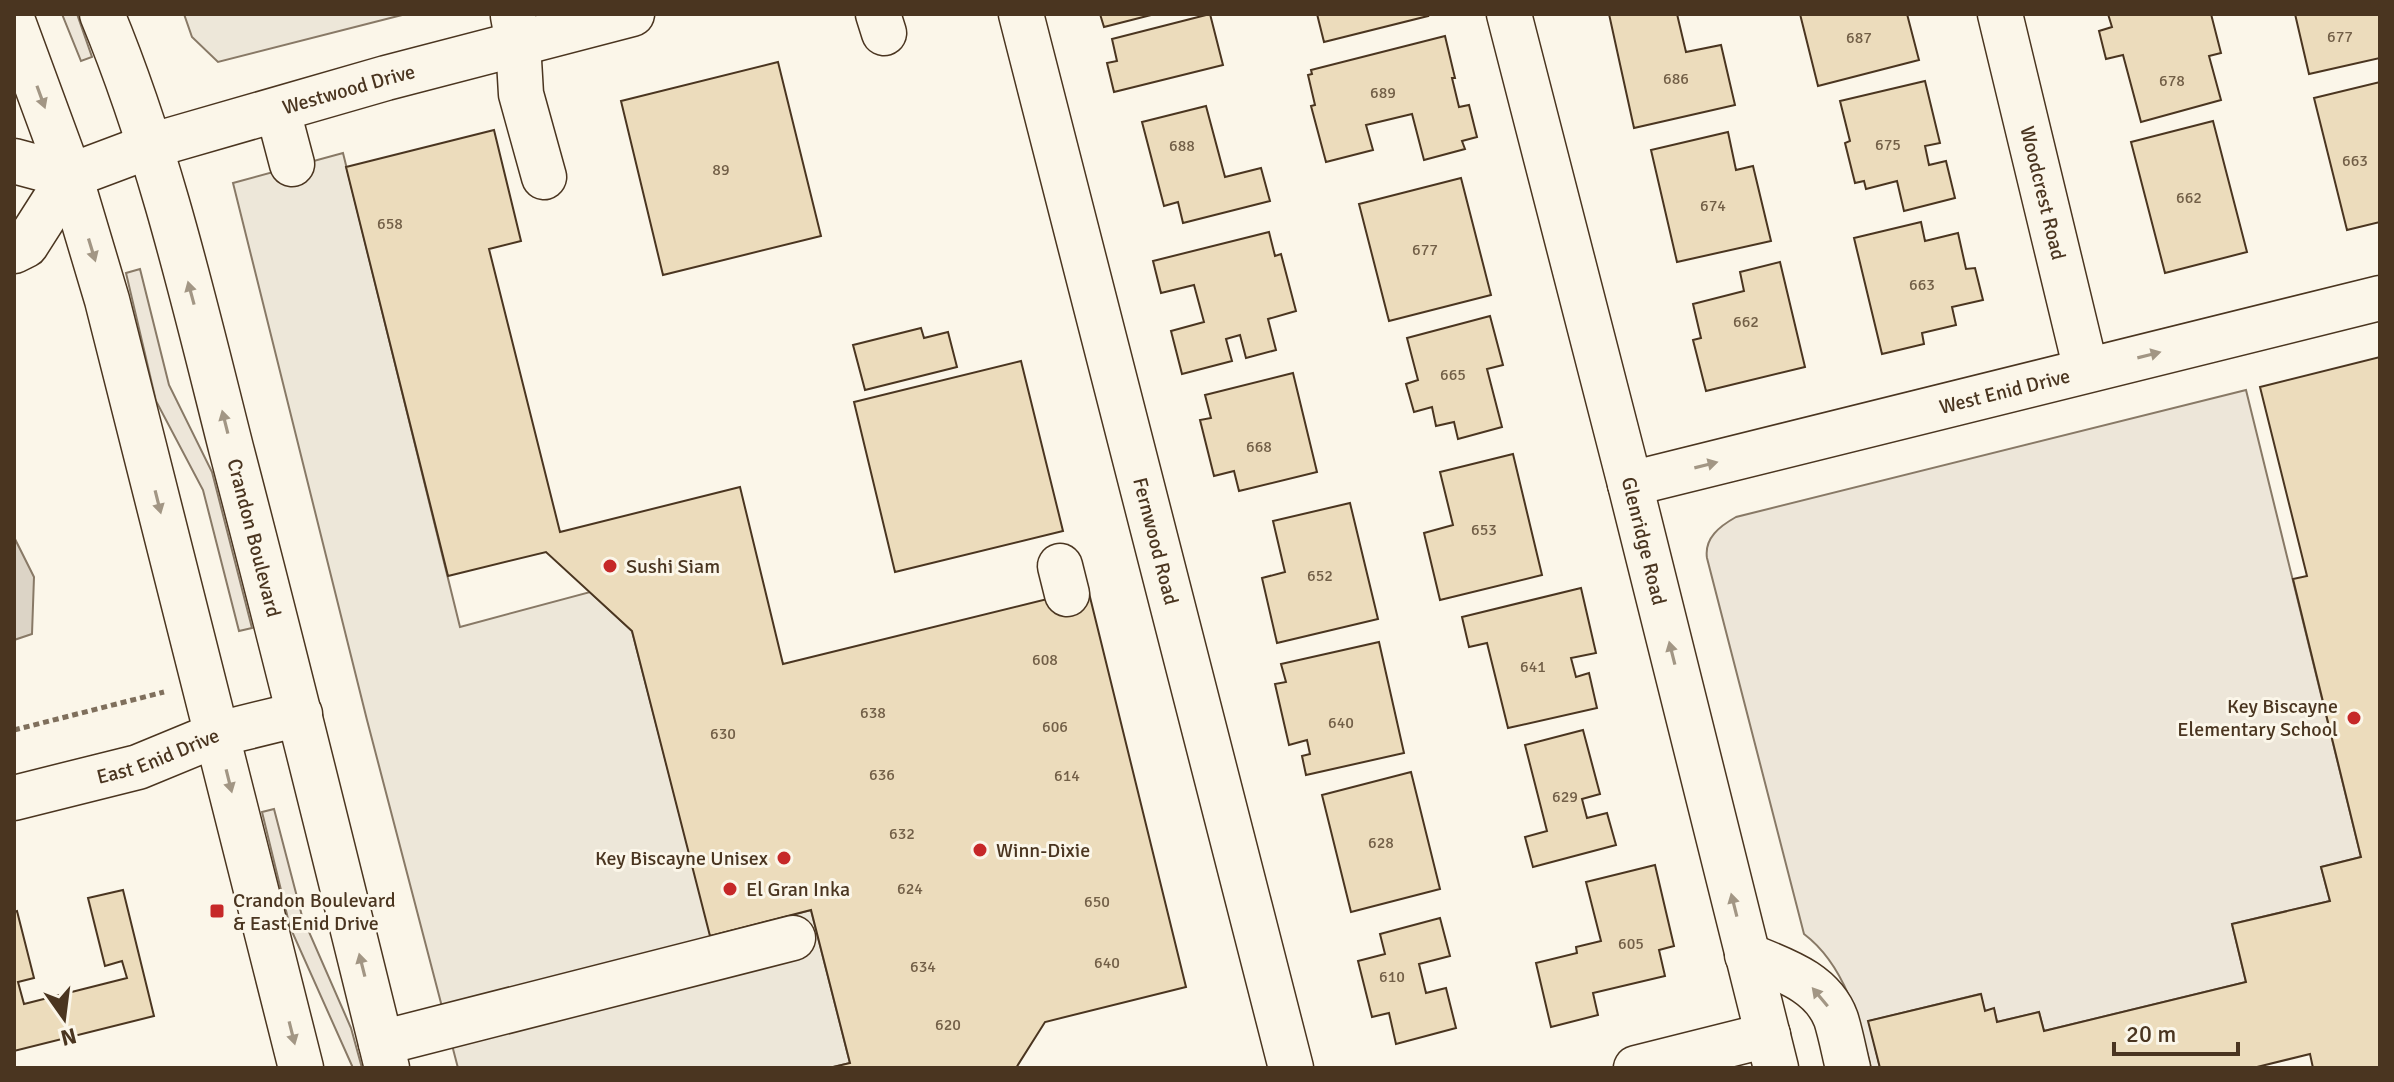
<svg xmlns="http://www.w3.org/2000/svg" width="2394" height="1082" font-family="Signika,sans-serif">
<rect width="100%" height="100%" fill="#fbf6e9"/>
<!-- green -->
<g fill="#ede6d9" stroke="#887966" stroke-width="2">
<path d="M62,14h15l15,43 -11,4z"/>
<path d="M140,269l29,116 43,87 40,156 -13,3 -36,-141 -47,-89 -30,-128z"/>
<path d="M2246,390l115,467 -40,10 9,34 -98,23 14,58 -202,49 -5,-19 -42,10 -3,-13 -9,2 -5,-17 -111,27 11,47h-9c-12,-48 -26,-103 -67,-134l-97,-376c-3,-20 13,-32 29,-41z"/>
<path d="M274,809l28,107 49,112 11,40h-9l-63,-141 -28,-115z"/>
</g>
<!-- parking -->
<g fill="#ede7d9" stroke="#887966" stroke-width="2">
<path d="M184,14h222l-188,48 -26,-25z"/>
<path d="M343,153l117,474 130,-35 42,39 79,305 100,-26 39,153 -21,5h-371l-91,-348 -134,-537z"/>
</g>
<!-- water -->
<path fill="#dcd4c6" stroke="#887966" stroke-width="2" d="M14,537l20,40 -2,57 -18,6z"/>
<!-- building -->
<g fill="#ecdcbc" stroke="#4a3520" stroke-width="2">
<path d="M1100,14h55l-51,13z"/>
<path d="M1210,14l13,51 -109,27 -7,-29 10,-2 -5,-22z"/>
<path d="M1317,14h110l1,2 -104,26z"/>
<path d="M1609,14h68l9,38 35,-7 14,60 -101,23z"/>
<path d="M1800,14h107l12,46 -101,26z"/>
<path d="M2108,14h103l10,39 -12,3 12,44 -80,22 -18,-67 -17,4 -7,-28 13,-4z"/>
<path d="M2295,14h85v44l-71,16z"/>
<path d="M1445,36l10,42h-3l7,29 10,-2 8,32 -15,4 3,8 -41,11 -12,-46 -46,11 7,25 -47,12 -15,-56 4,-1 -7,-30 4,-1 -1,-4z"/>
<path d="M778,62l43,174 -158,39 -42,-174z"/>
<path d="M1925,81l15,62 -15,3 4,19 17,-4 9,37 -51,13 -7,-30 -31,8 -2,-8 -9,2 -10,-40 5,-2 -10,-40z"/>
<path d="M2380,82v140l-33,8 -33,-132z"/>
<path d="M1206,106l19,71 36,-9 9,33 -87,22 -5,-21 -14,4 -22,-84z"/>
<path d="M2213,121l34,131 -82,21 -34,-131z"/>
<path d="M494,130l27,111 -32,8 71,283 180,-45 43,177 305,-75 98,398 -141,35 -29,46h-187l21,-5 -39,-153 -101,26 -78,-305 -86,-79 -98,24 -102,-409z"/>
<path d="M1728,132l8,38 17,-4 18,75 -94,21 -26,-112z"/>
<path d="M1461,178l30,117 -102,26 -30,-117z"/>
<path d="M1921,222l4,19 33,-8 8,36 9,-1 8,32 -31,7 4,18 -34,8 2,11 -42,10 -28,-116z"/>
<path d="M1269,232l6,24 6,-2 15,57 -28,8 8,31 -30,8 -6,-23 -14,4 6,22 -50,13 -11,-43 33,-9 -10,-37 -33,8 -8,-32z"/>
<path d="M1780,262l25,105 -99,24 -13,-51 8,-2 -8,-34 51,-13 -4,-19z"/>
<path d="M1490,316l13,49 -16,4 15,58 -44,12 -4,-17 -18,4 -4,-19 -18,5 -8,-28 12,-4 -11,-42z"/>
<path d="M921,328l3,10 24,-6 9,35 -92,23 -12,-45z"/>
<path d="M2380,357v711h-67l-3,-14 -57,14h-373l-12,-47 113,-27 4,17 9,-3 3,14 42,-10 5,19 202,-49 -14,-58 98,-23 -9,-34 40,-10 -68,-278 14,-3 -47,-189z"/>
<path d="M1021,361l42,170 -168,41 -41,-170z"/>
<path d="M1293,373l24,99 -78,19 -5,-20 -20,5 -14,-56 11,-2 -6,-23z"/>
<path d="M1513,454l29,121 -102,25 -16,-67 29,-8 -13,-53z"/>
<path d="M1350,503l28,116 -101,24 -15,-65 23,-6 -12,-51z"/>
<path d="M1581,588l15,65 -25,5 5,19 13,-4 8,35 -89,20 -21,-85 -18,4 -7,-30z"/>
<path d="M1379,642l25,111 -98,22 -4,-19 8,-2 -3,-14 -18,5 -14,-61 11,-2 -5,-18z"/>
<path d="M1583,730l17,64 -18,5 5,19 20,-5 9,32 -83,22 -8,-30 22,-6 -22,-86z"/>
<path d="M1411,772l29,117 -89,23 -29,-117z"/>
<path d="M1655,865l19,81 -15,4 6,26 -72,17 5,22 -47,12 -15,-64 41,-10 -1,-6 25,-6 -15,-59z"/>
<path d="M123,890l31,126 -140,35v-139l3,-1 17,67 -16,4 6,22 103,-26 -5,-17 -17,5 -17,-68z"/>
<path d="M1440,918l10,38 -31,8 7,29 20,-5 10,40 -60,16 -7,-31 -17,4 -14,-56 27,-7 -5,-20z"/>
</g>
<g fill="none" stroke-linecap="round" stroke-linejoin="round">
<defs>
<g id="minor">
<path d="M878,14l6,19"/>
<path id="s1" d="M1021,14l270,1054"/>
<path id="s2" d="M1509,14l121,470 146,584"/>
<path id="s3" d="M2000,14l86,356"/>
<path d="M513,16l5,27 3,51 23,83"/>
<path d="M278,111l14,53"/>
<path d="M14,161l56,15"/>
<path id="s4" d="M70,176l80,-30 236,-68 246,-64"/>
<path d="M14,251l12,-6 44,-69"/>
<path id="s5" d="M1630,484l750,-186"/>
<path d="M1060,566l7,28"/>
<path id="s6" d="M14,798l124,-31 80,-33 82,-20"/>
<path d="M1747,955c33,14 75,26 89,64 5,16 8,33 12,49"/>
<path d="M381,1043l412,-105"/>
<path d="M1636,1068l132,-33"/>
</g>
<g id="major">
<path id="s7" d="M102,14c58,140 92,288 129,434 54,206 105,413 156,620"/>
<path d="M14,24l56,152 37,124 194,768"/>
</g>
</defs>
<!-- minor casing -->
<use href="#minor" stroke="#4a3520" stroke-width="47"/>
<!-- major casing -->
<use href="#major" stroke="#4a3520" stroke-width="47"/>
<!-- path -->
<path stroke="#7f6f5c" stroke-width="5" stroke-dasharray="6 4" stroke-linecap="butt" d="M14,730l150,-38"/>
<!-- minor -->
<use href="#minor" stroke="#fbf6e9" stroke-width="44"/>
<!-- major -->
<use href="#major" stroke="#fbf6e9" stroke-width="44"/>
</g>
<!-- one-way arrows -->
<defs><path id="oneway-solid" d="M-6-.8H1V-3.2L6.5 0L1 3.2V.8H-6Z" transform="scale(2)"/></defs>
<g fill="#a29684">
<use href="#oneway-solid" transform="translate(41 97) rotate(70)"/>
<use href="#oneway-solid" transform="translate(92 250) rotate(73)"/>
<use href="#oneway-solid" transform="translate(191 293) rotate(-105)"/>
<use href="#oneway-solid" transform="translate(2149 355) rotate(-14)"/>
<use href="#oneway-solid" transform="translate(225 422) rotate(-104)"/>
<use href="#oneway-solid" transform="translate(1706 465) rotate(-14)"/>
<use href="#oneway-solid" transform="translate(158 502) rotate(76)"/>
<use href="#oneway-solid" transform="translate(1672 653) rotate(-104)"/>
<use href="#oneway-solid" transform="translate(229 781) rotate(76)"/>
<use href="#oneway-solid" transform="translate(1734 905) rotate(-104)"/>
<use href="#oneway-solid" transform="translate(362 965) rotate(-104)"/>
<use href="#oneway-solid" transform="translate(1820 997) rotate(-130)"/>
<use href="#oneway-solid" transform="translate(292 1033) rotate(76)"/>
</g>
<!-- markers -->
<g fill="#c62828" stroke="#fbf6e9" stroke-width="3">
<circle cx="610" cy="566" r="8"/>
<circle cx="2354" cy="718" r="8"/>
<circle cx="980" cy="850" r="8"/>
<circle cx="784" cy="858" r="8"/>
<circle cx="730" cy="889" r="8"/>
<rect x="209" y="903" width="16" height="16" rx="4"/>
</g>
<g text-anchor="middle" stroke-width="6" stroke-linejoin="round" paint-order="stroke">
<!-- number labels -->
<g font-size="16" fill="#725f47">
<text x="2340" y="42">677</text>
<text x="1859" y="43">687</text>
<text x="1676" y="84">686</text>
<text x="2172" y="86">678</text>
<text x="1383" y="98">689</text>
<text x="1888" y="150">675</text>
<text x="1182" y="151">688</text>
<text x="2355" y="166">663</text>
<text x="721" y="175">89</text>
<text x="2189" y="203">662</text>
<text x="1713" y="211">674</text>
<text x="390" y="229">658</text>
<text x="1425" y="255">677</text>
<text x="1922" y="290">663</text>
<text x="1746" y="327">662</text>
<text x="1453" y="380">665</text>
<text x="1259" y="452">668</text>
<text x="1484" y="535">653</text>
<text x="1320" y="581">652</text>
<text x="1045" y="665">608</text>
<text x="1533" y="672">641</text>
<text x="873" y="718">638</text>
<text x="1341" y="728">640</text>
<text x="1055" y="732">606</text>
<text x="723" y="739">630</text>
<text x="882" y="780">636</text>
<text x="1067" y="781">614</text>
<text x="1565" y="802">629</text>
<text x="902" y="839">632</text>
<text x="1381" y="848">628</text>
<text x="910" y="894">624</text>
<text x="1097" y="907">650</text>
<text x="1631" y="949">605</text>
<text x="1107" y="968">640</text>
<text x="923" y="972">634</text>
<text x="1392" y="982">610</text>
<text x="948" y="1030">620</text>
</g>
<!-- street labels -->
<g font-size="20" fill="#4a3520" stroke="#fbf6e9">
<text dy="7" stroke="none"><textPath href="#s4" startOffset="292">Westwood Drive</textPath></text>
<text dy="7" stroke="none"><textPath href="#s3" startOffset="184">Woodcrest Road</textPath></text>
<text dy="7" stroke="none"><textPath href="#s5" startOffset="386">West Enid Drive</textPath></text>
<text dy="7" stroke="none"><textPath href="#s7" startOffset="546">Crandon Boulevard</textPath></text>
<text dy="7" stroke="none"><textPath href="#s1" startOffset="544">Fernwood Road</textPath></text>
<text dy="7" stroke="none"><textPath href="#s2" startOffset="544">Glenridge Road</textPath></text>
<text dy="7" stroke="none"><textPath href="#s6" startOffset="150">East Enid Drive</textPath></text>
</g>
<!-- poi labels -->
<g font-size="20" fill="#4a3520" stroke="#fbf6e9" text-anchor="start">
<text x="626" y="573">Sushi Siam</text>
<text x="2338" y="713" text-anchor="end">Key Biscayne<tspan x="2338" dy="23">Elementary School</tspan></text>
<text x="996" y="857">Winn-Dixie</text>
<text x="768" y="865" text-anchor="end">Key Biscayne Unisex</text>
<text x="746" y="896">El Gran Inka</text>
<text x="233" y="907">Crandon Boulevard<tspan x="233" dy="23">&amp; East Enid Drive</tspan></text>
</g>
</g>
<!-- border -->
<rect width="2394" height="1082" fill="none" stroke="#4a3520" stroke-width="32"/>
<!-- north arrow -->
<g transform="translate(64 1018) rotate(166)" stroke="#fbf6e9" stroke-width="6" paint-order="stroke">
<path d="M0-6L14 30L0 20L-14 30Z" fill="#4a3520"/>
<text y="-12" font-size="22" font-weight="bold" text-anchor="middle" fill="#4a3520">N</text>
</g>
<!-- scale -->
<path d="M2114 1042v12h124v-12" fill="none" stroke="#4a3520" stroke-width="4"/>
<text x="2126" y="1042" font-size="24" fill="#4a3520" stroke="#fbf6e9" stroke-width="6" paint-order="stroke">20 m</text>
</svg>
